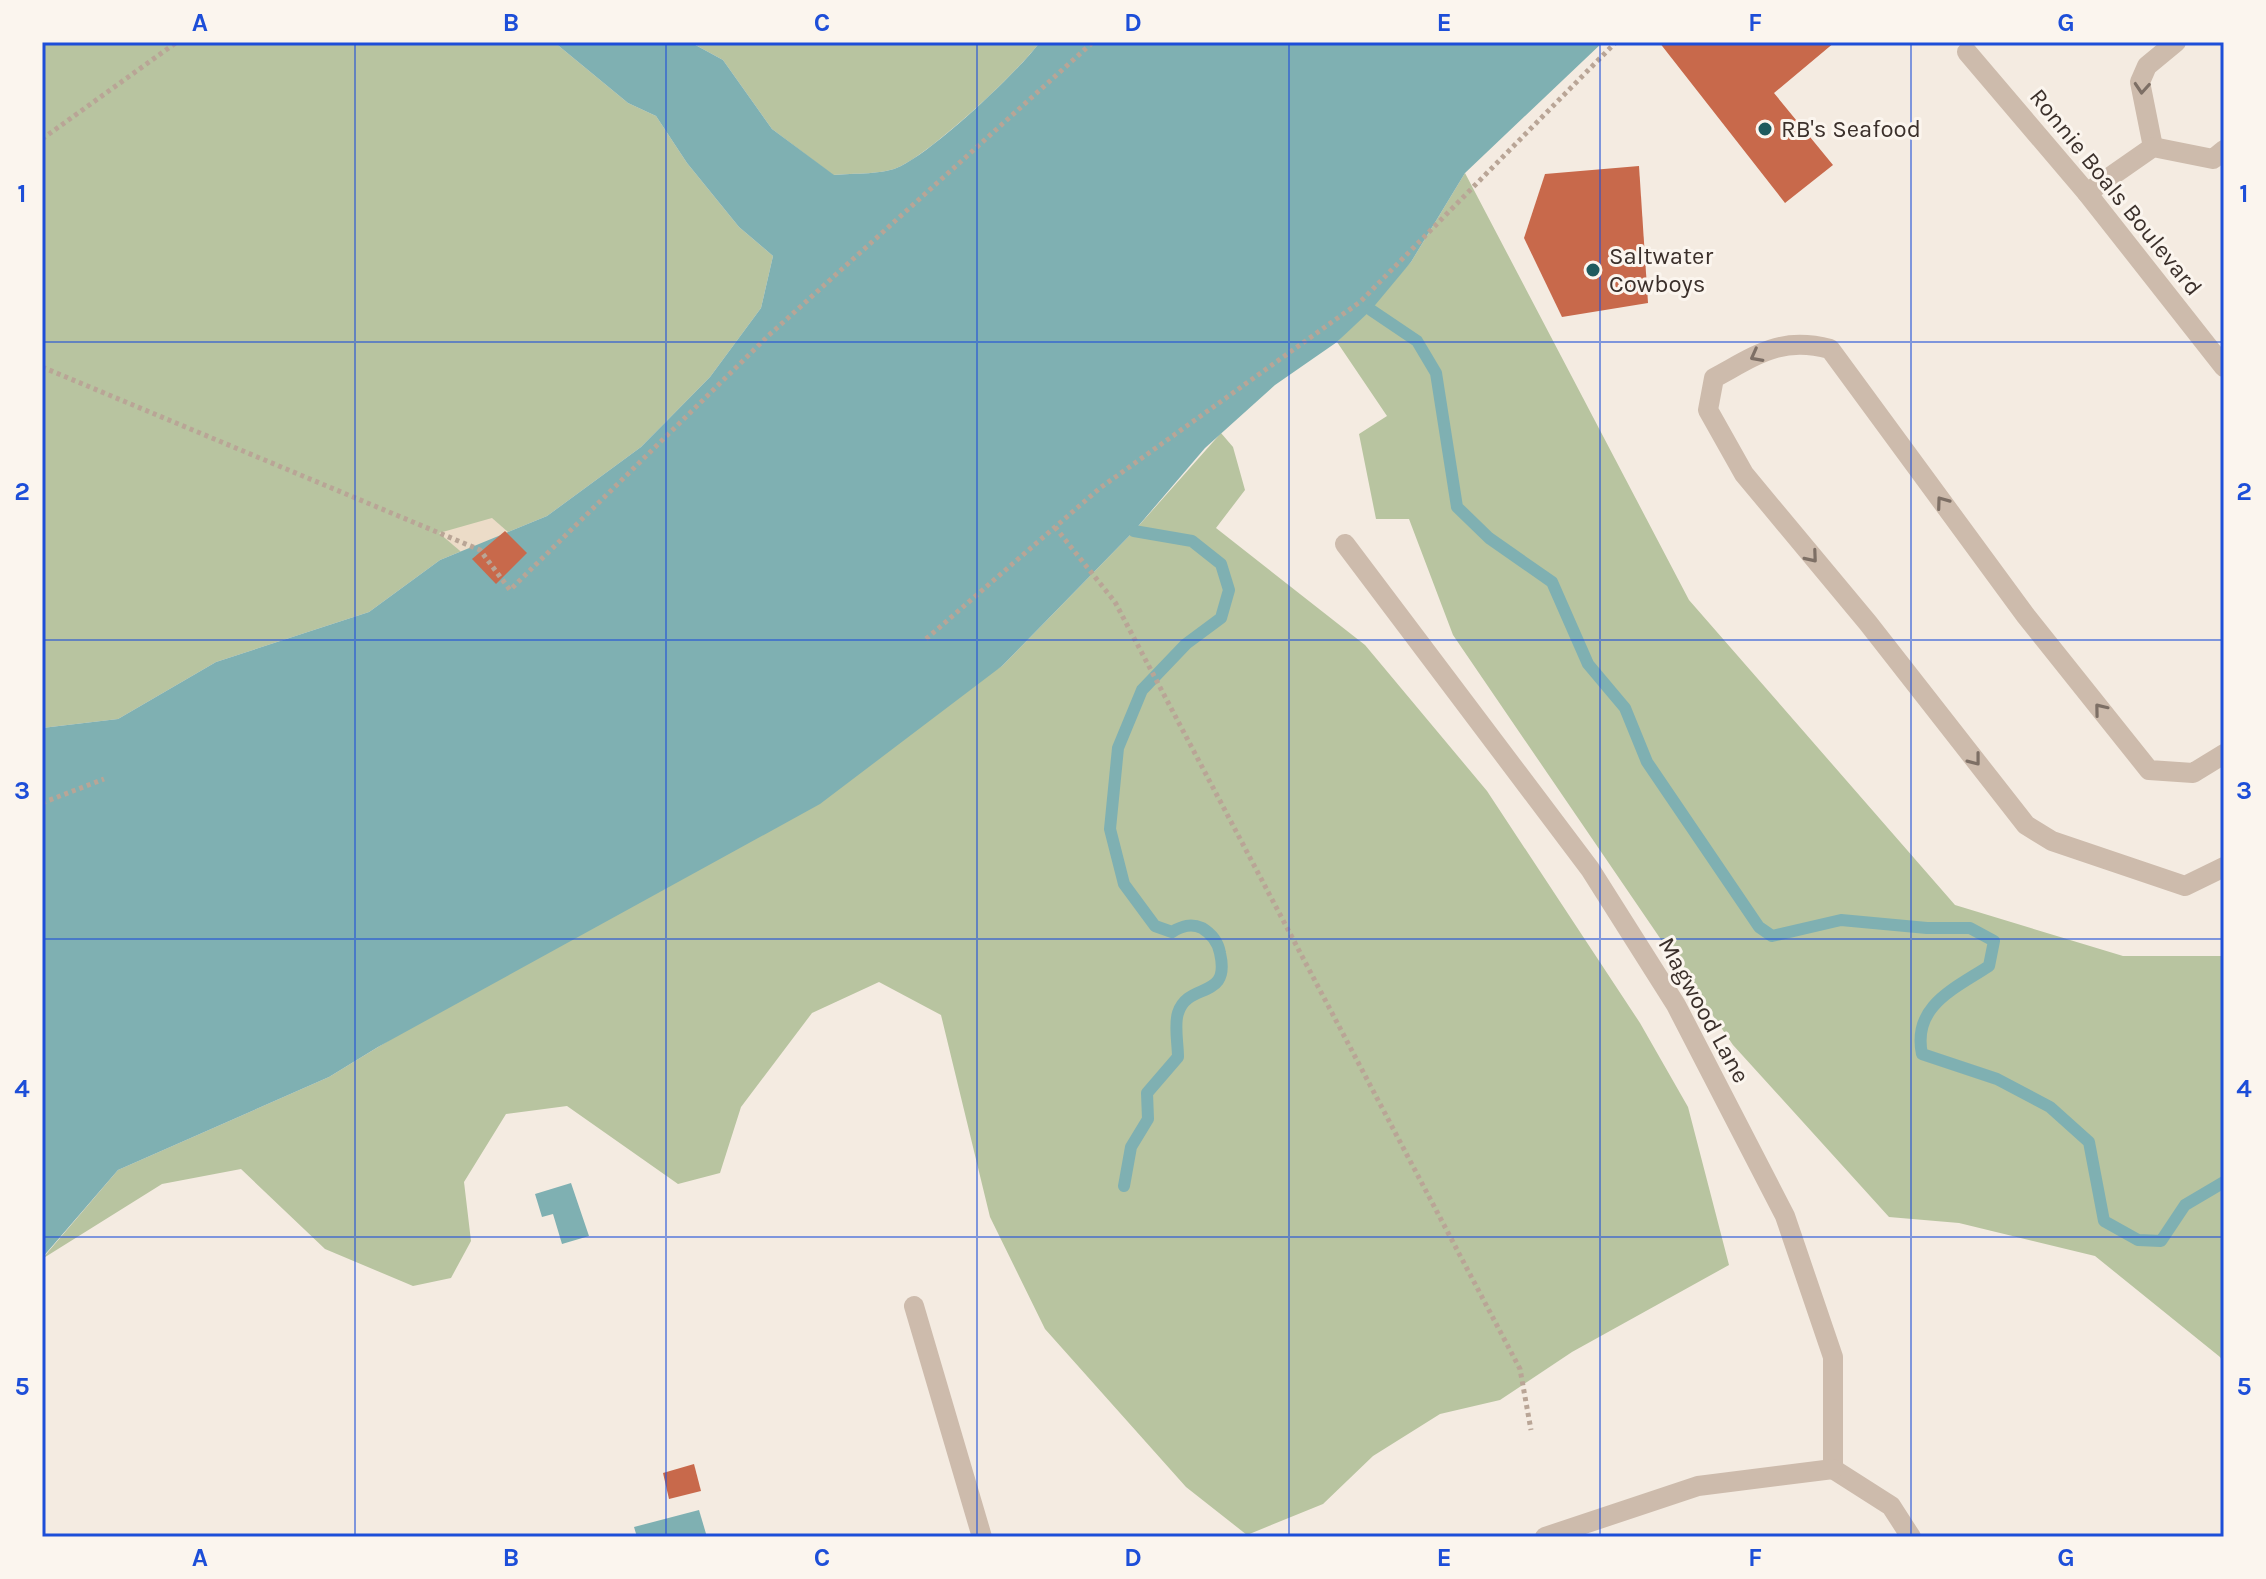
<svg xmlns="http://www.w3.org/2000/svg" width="2266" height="1579" font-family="Karla,sans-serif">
<rect width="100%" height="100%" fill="#f4ebe1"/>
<!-- green -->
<g fill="#b8c4a0">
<path d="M42,42h512l74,61 28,13 31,47 52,64 34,29 -12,52 -51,69 -69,70 -94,69 -107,44 -71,52 -153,50 -98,57 -76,9z"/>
<path d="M690,42h350c-23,31 -105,107 -139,124 -17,9 -48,7 -68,9l-61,-46 -49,-69z"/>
<path d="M1465,173l224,427 266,305 168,51h101v408l-4,-7 -125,-101 -136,-33 -70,-6 -156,-172 -280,-410 -44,-116h-33l-17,-85 28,-18 -50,-74 74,-80z"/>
<path d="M1221,433l12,14 12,43 -29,38 149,117 122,146 153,232 48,84 41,158 -157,87 -72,48 -60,14 -67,42 -50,48 -76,31 -61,-48 -141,-158 -55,-112 -49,-202 -62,-33 -67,31 -71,94 -21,66 -42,11 -111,-78 -61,8 -42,68 7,59 -20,37 -38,8 -88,-37 -84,-80 -79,15 -120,75 76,-89 211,-93 673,-411 132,-135z"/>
</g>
<!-- plaza -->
<path fill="#ecdcc8" d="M492,518l39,34 -65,4 -27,-23z"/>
<!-- water -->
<g fill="#7fb0b2">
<path d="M554,42h136l33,18 49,69 62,46c19,-2 50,0 67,-9 35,-17 116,-93 139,-124h563l-138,131 -54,89 -40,48 -34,32 -62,43 -70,63 -71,83 -132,135 -182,138 -442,243 -49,30 -211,93 -76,88v-530l76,-9 98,-57 153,-50 71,-52 107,-44 94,-69 69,-70 51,-69 12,-52 -34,-29 -52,-64 -31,-47 -28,-13z"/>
<path d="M571,1183l18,53 -27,8 -9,-30 -11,3 -7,-23z"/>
<path d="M699,1510l8,27h-70l-3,-10z"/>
</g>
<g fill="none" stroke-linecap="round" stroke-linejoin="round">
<!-- stream -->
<g stroke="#7fb0b2" stroke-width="12">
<path d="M1371,310l46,31 19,32 21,134 32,31 63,44 36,82 37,44 22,54 112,165 13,9 69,-16 86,8h43l24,13 -5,25c-35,23 -77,40 -67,88l75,25 53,28 39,35 15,79 34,19 23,1 24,-36 39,-23"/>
<path d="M1124,1186l7,-39 17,-28 -1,-26 31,-36c0,-13 -4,-32 0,-44 10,-32 53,-12 42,-60 -2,-11 -8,-19 -18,-25 -11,-5 -20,-2 -30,4l-17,-6 -31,-42 -14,-55 8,-81 24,-58 44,-46 35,-26 8,-28 -8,-26 -29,-23 -58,-10"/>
</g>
</g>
<!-- building -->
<g fill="#c8694b">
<path d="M1659,42h176l-61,51 59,72 -48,38z"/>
<path d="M1639,166l9,137 -86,14 -38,-79 21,-64z"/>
<path d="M505,531l22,22 -31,31 -24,-25z"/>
<path d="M694,1464l7,27 -32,8 -6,-26z"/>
</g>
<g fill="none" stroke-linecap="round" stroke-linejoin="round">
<!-- path -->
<g stroke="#b9a596" stroke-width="5" stroke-dasharray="4 4" stroke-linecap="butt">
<path d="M42,139l135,-97"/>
<path d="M42,367l438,183 30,40 258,-254 325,-294"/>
<path d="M1055,527l60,75 405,767 11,61"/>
<path d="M926,639l174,-151 260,-186 256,-260"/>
<path d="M42,803l62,-24"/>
</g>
<!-- lane -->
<g stroke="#cdbbac" stroke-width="20">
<path d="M2153,147l-13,-65 7,-16 29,-24"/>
<path d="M2087,193l66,-46 60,12 11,-9"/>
<path d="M2224,754l-31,19 -44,-3 -123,-154 -196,-267c-50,-13 -73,6 -116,29l-6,32 36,64 124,149 158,202 26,16 133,45 39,-19"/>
<path d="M914,1306l68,231"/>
</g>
<!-- street -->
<g stroke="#cdbbac" stroke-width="20">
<path d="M1967,52l120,141 137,174"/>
<path d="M1345,544l245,325 86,136 109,211 48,141v112l58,37 20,31"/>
<path d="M1545,1537l153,-51 135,-17"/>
</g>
</g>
<!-- one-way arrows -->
<defs><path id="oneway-chevron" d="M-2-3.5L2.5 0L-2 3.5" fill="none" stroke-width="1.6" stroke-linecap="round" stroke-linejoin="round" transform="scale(2)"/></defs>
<g stroke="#7d6f65">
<use href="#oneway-chevron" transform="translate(2142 88) rotate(94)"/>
<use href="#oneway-chevron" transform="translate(1756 356) rotate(152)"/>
<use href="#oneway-chevron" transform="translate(1942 502) rotate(-126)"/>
<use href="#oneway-chevron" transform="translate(1812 557) rotate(50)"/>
<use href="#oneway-chevron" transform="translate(2100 709) rotate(-129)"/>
<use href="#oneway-chevron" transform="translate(1975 760) rotate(52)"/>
</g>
<!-- grid -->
<path fill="none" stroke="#1d4ed8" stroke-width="2" stroke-opacity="0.55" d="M355,42v1495M666,42v1495M977,42v1495M1289,42v1495M1600,42v1495M1911,42v1495M42,342h2182M42,640h2182M42,939h2182M42,1237h2182"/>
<!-- markers -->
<g fill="#1f5a5e" stroke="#fbf5ee" stroke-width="3">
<circle cx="1765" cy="129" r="8"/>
<circle cx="1593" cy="270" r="8"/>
</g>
<g text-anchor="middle" stroke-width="6" stroke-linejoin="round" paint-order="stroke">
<!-- poi labels -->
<g font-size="24" fill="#3b302b" stroke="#fbf5ee" text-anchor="start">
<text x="1781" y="137">RB's Seafood</text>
<text x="1609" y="264">Saltwater<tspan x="1609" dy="28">Cowboys</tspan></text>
</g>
<!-- street labels -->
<g font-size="24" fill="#3b302b" stroke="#fbf5ee">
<text transform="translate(2116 192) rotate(51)" y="8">Ronnie Boals Boulevard</text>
<text transform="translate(1704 1010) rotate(61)" y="8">Magwood Lane</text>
</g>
</g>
<!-- border -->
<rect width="2266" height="1579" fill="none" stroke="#fbf5ee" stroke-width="88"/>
<rect x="44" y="44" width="2178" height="1491" fill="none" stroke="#1d4ed8" stroke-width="3"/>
<g font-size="26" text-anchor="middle" font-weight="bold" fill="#1d4ed8">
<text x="200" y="31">A</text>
<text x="511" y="31">B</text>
<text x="822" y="31">C</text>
<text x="1133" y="31">D</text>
<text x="1444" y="31">E</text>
<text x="1755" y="31">F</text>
<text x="2066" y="31">G</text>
<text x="22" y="202">1</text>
<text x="2244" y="202">1</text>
<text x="22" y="500">2</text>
<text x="2244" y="500">2</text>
<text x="22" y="799">3</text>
<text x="2244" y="799">3</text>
<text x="22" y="1097">4</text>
<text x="2244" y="1097">4</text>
<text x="22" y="1395">5</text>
<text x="2244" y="1395">5</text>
<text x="200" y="1566">A</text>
<text x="511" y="1566">B</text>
<text x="822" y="1566">C</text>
<text x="1133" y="1566">D</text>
<text x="1444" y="1566">E</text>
<text x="1755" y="1566">F</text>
<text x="2066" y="1566">G</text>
</g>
</svg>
